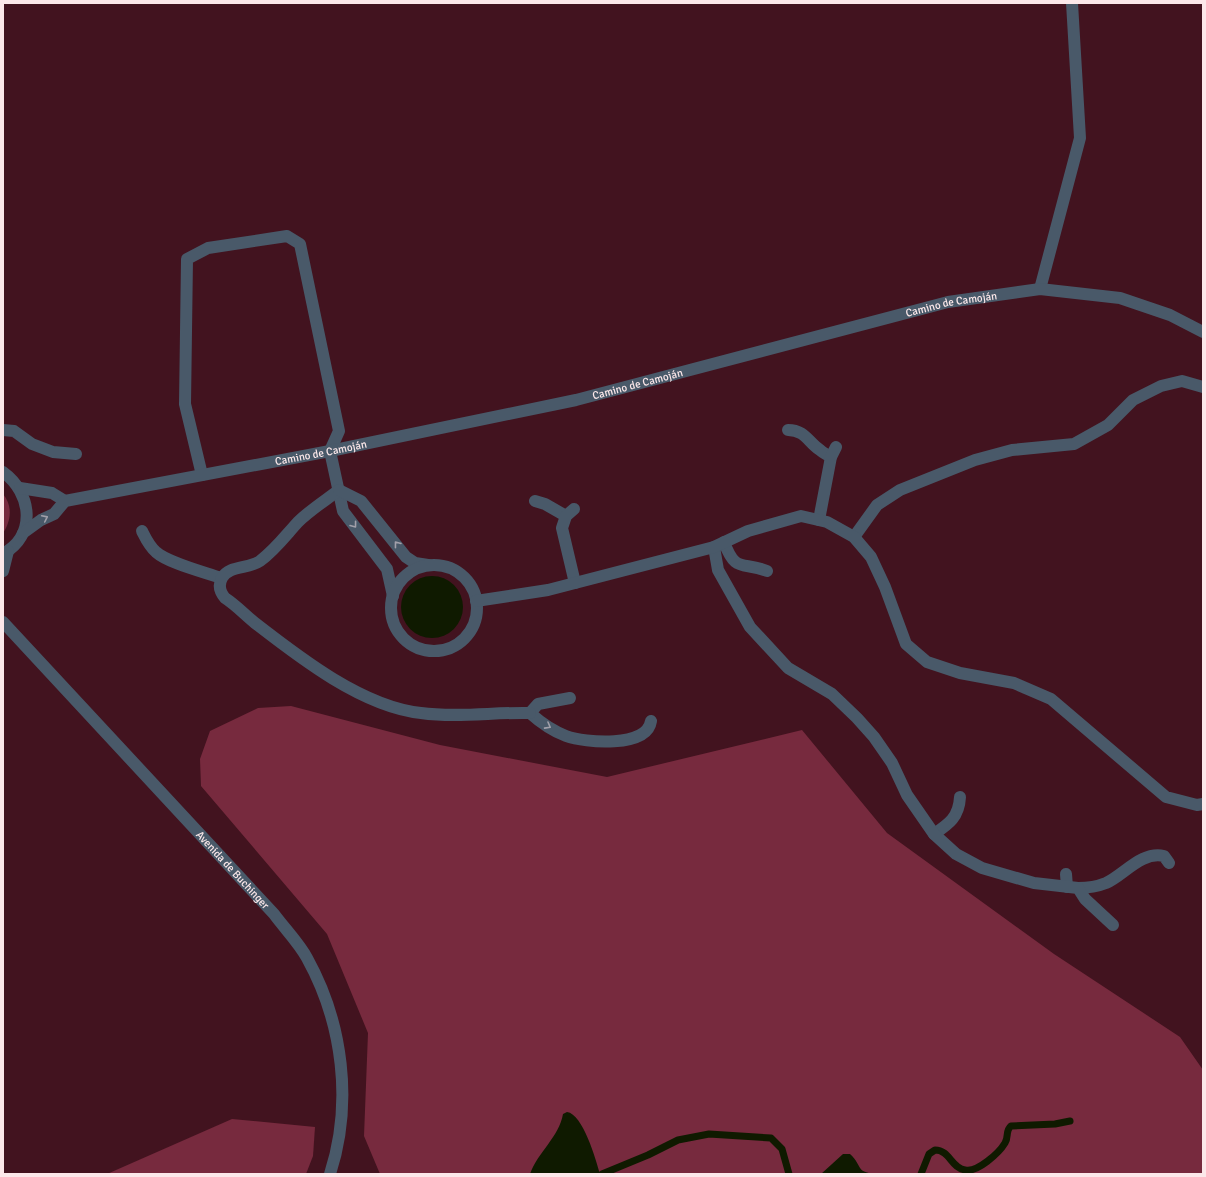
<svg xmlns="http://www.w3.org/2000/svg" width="1206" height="1177" font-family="Signika,sans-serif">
<rect width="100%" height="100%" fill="#42131f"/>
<!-- green -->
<g fill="#772a3e">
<path d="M3,494c10,12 8,27 0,39z"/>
<path d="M291,706l149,39 167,32 195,-47 85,103 167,121 126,83 23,33v104h-823l-16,-38 4,-103 -41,-99 -126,-148 -1,-27 10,-28 48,-23z"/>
<path d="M232,1119l83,8 -2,29 -7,18h-199z"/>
</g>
<!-- water -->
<g fill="#0f1a00">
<circle cx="432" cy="607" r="31"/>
<path d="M567,1112c16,2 29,48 33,62h-70c8,-22 29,-37 33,-60z"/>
<path d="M843,1154h7c14,13 4,19 30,20h-59z"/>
</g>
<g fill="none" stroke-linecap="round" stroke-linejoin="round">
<!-- stream -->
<g stroke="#0f1a00" stroke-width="7">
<path d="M602,1174l46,-19 30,-15 31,-6 62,4 11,11 7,25"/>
<path d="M921,1174l8,-20 6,-4c15,0 16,18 30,20 12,3 34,-17 40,-27 4,-6 0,-12 6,-17l44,-2 15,-3"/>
</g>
<!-- lane -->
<g stroke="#495969" stroke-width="12">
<path d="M3,430l11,1 18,13 21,8 23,2"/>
<path d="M788,430c17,0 20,12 32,20 3,3 8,5 11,7"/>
<path d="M202,475l-17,-71 2,-145 21,-11 79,-12 13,8 39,187 -9,20"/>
<path d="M535,501l10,3 21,12"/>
<path d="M574,509l-8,7 -4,12 13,55"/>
<path d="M819,520l12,-63 5,-10"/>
<path d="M142,531c4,8 7,15 14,21 12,11 48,20 65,26"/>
<path d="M724,542c12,32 18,19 43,29"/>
<path d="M570,698l-32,6 -8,9c10,9 23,18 36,23 19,7 81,12 85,-15"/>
<path d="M934,834c15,-10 25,-17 26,-37"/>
<path d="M1066,874l1,13"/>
<path d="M1078,888c10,0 18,-1 28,-5 18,-8 35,-32 58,-27l5,7"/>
</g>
<!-- street -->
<g stroke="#495969" stroke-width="12">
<path d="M1040,289l40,-151 -8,-135"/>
<path d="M330,451l13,60 44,58 6,27"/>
<path d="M3,472c29,21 34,63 0,82"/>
<path d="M20,488l32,5 13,8"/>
<path d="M339,490c-13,10 -29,20 -41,32 -12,13 -23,28 -38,39 -11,8 -31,4 -38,17 -4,7 -2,14 3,20 11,7 20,17 30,25 45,35 108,84 166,90 36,5 73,-1 109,0"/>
<path d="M339,490l22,11 45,56 9,6 13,2"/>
<path id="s1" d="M23,533l18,-13 13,-6 11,-13 265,-50 246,-51 372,-98 92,-13 80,9 50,17 33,17"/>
<path d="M854,537l23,-32 23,-15 75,-30 37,-10 62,-6 34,-19 25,-25 28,-14 21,-5 21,6"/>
<path d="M714,547l4,23 32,57 38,41 44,26 25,24 17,19 18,26 15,32 27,39 22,20 26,14 52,15 44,5 7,11 28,26"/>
<circle cx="434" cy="608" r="43"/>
<path d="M3,571l5,-20"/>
<path d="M476,601l72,-11 166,-43 34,-16 53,-15 26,6 27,15 17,20 14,30 21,57 21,18 33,11 54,10 37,16 115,98 31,8 6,-1"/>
<path id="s2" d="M3,622l271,292c11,15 25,29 33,44 36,65 46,145 23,216"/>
</g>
</g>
<!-- one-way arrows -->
<defs><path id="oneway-chevron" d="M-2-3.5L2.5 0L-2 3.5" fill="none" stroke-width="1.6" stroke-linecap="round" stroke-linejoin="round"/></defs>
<g stroke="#a2a0aa">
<use href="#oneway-chevron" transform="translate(45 518) rotate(-26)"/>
<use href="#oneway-chevron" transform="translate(354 525) rotate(53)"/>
<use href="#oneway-chevron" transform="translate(397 544) rotate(-128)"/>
<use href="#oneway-chevron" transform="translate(548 726) rotate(29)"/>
</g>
<g text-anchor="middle" stroke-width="3.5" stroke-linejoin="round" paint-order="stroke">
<!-- street labels -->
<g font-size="11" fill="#fce8ea" stroke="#42131f">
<text dy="4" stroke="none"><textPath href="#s1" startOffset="962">Camino de Camoján</textPath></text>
<text dy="4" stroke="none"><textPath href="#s1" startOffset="638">Camino de Camoján</textPath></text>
<text dy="4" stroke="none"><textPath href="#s1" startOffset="314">Camino de Camoján</textPath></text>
<text dy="4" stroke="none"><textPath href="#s2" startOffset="338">Avenida de Buchinger</textPath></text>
</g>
</g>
<!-- border -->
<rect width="1206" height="1177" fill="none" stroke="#fce8ea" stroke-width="8"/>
</svg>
